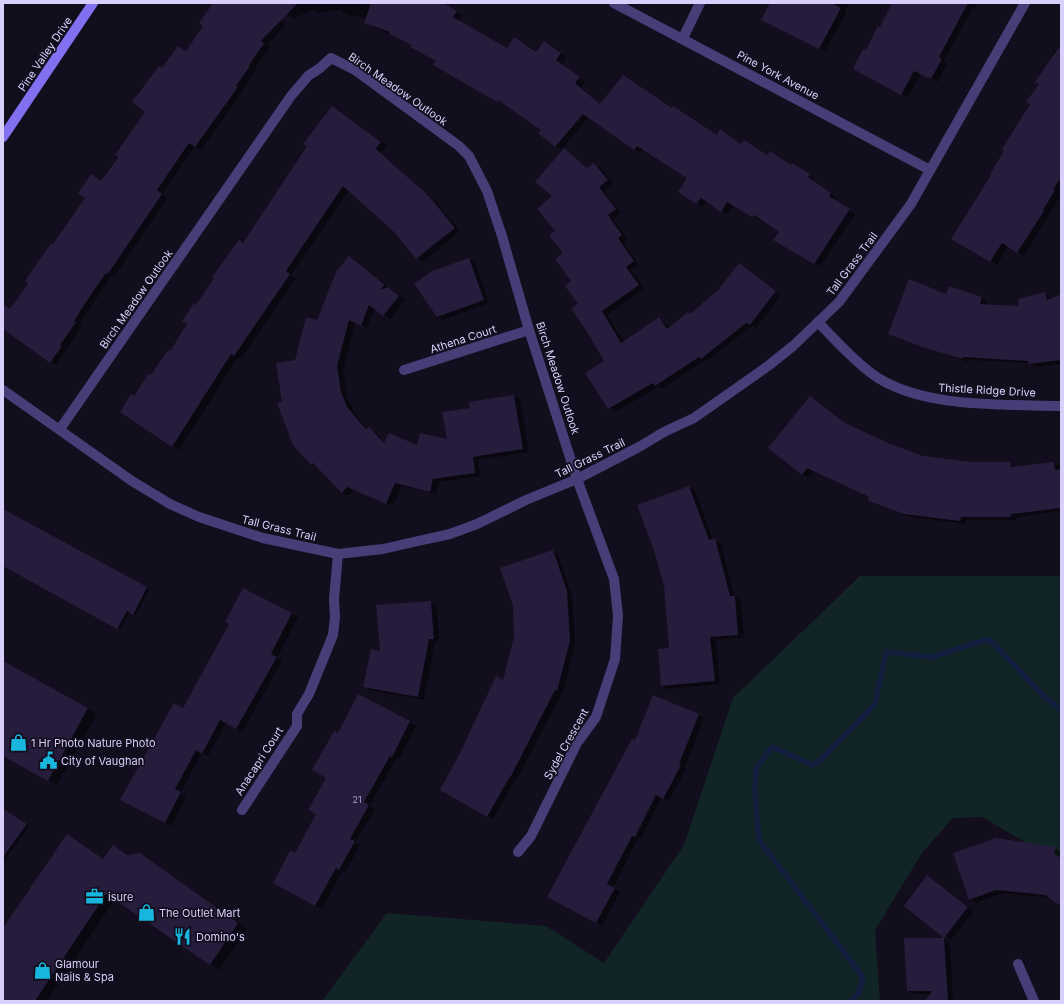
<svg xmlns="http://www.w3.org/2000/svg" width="1064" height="1004" font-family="Inter,sans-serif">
<rect width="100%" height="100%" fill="#120e1d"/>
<!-- green -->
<path fill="#122526" d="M860,576h201v287l-79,-46 -29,1 -31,35 -47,77 5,71h-558l65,-88 159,13 58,37 80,-118 49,-147z"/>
<!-- shadow -->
<g fill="#0007">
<path d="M215,3h49l22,21 -19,21 3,2 -16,22 2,1 -14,20 1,1 -42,59 -6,-4 -33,48 5,4 -53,79 -2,-2 -33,50 2,1 -25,39 -53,-37v-24l8,6 43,-65 47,-63 45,-71 17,-42 23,-17 18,-26z"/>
<path d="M283,3h158l21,12 -3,6 48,28 29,4 14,-8 16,12 -4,7 23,17 -4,6 20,18 71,4 45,27 10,-2 15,11 56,22 17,12 -2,3 23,15 -2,3 21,14 -35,52 -45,-26 5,-8 -46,-27 -7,9 -20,-13 -4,6 -6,-4 -17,-11 9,-14 -46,-29 -3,4 -5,-4 -46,-32 -28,33 -6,-4 -12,-16 -39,-27 -69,-39 2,-4 -24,-15 -48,-22 2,-5 -19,-3 -6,-3 1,-3 -25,4 -5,-3 -19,8 -6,-3z"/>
<path d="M771,3h78l-4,8 2,1 -22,39 -56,-28z"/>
<path d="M897,3h81l-4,7 -2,-1 -28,52 3,2 -9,19 -17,-9 -13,24 -54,-29z"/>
<path d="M1061,44v146l-2,3 2,2 -37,61 -16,-10 -11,19 -44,-26 40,-65 38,-70 22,-47 -2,-1z"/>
<path d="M338,111l49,35 -6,7 54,48 25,30 -37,31 -6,-4 -22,-27 -46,-41 -58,85 5,3 -55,81 -3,-2 -59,93 -58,-39 49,-59 19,-28 7,-18 48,-62z"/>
<path d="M564,150l24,18 6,-4 6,3 13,17 -9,7 17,22 -8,6 15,20 -5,3 16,23 -8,5 13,19 -37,26 17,27 35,-23 6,3 5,7 21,-14 28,-24 20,-27 42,31 -25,33 -4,-2 -45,35 -2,-1 -43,29 -4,-2 -43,25 -6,-4 -4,-47 -26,-57 -22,-73 -3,-35z"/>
<path d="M350,257l55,43 -15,19 -15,-11 -8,20 -12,-5 -12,47 4,26 6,15 15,18 7,3 10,11 33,3 30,-5 23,-33 -1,-5 44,-7 6,3 9,53 -51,8 3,16 -42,6 -3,12 -35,-8 -8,20 -40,-16 -4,6 -6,-3 -25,-26 -7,-3 -28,-62 13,-41z"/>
<path d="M469,259l6,4 14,40 -46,17 -6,-4z"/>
<path d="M1044,293l7,6 10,-4v69l-25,3 -7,-4 -60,-3v2l-74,-25 52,-42 34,2 6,4 -1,4 34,2z"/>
<path d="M810,397l39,30 38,17 36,13 48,6h40l6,5 37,-5 6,3 1,4v41l-44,6v3h-51v4l-55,-7 -36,-13 -6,-3 1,-3 -56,-27 -6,7 -6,-4z"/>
<path d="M689,487l6,4 18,49 8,3 13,53 7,4 3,38 -28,2 4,44 -52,5 -6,-3 8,-37z"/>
<path d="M3,510l146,80 -13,25 -6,-3 -10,17 -117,-64z"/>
<path d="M553,551l5,4 14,41 3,49 -12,48h-1l-46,88 -1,-1 -22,39 -52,-29 63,-109z"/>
<path d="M243,589l55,28 -21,41 5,3 -40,71 -16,-9 -18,33 -6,-3 -22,40 6,4 -15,29 -43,-23 55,-94 47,-86z"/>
<path d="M431,602l6,3 2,37h-4l-11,58 -54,-10 -5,-4 16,-34z"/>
<path d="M3,662l94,52 -40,71 -54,-30z"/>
<path d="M359,695l57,31 -17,33 -2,-1 -28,48 6,3 -20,34 5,2 -15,28 -3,-2 -20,38 -48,-26 21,-28 22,-41 21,-80z"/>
<path d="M699,715l5,3 -19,50 1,1 -17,32 -7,-4 -21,42 -3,-1 -25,50 7,4 -18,34 -53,-30 86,-154z"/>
<path d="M3,810l26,16 -26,36z"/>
<path d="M67,835l36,25 19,-8 6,4 12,-2 107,75 -28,41 -104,-71 -68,102h-44v-72z"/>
<path d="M1055,848l6,3v53l-10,-6 -48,-5 -27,10 -6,-4z"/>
<path d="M928,876l46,35 -23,29 -46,-34z"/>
<path d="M944,939l6,3 3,59h-26l4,-7h-17l-6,-3z"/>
</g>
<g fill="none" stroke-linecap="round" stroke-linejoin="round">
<!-- stream -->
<path stroke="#121e3d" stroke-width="5.5" d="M850,1001l9,-8 4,-16 -104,-137 -4,-47 1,-24 16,-22 41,18 7,-4 55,-57 11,-52 45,5 58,-18 54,56 18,15"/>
</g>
<!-- building -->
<g fill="#261c3c">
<path d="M213,3h85l-37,38 3,2 -15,22 1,1 -14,20 2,1 -43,60 -6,-4 -32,47 5,4 -54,80 -2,-1 -18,26 -14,22 2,1 -16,23 2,1 -12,17 -47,-34v-25l7,5 18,-25 -3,-3 26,-38 2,1 32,-46 -7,-5 13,-19 10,7 17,-24 -3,-2 30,-43 -13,-10 27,-36 3,2 16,-22 8,5 17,-25 -4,-3z"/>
<path d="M371,3h72l14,8 -4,6 54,31 7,-11 22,15 8,-11 17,12 -5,7 24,17 -5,6 25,21 23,-29 49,33 1,-2 44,29 3,-6 21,15 3,-4 23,15 3,-4 21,14 1,-2 18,11 -2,3 23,16 -2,3 21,13 -36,55 -41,-24 6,-8 -25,-17 -2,2 -25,-15 -6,10 -20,-14 -5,6 -18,-12 9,-14 -50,-32 -3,4 -51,-36 -28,33 -17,-14 3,-3 -43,-30 -1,2 -64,-37 3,-4 -26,-14 2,-2 -23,-11 1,-2 -26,-9z"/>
<path d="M770,3h62l9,5 -22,41 -58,-29z"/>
<path d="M892,3h76l-29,54 3,2 -11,20 -17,-8 -13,24 -48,-26 10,-20 3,1 12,-24 2,1z"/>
<path d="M1061,44v134l-8,11 2,1 -12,20 1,1 -27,42 -15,-10 -12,19 -39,-23 40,-64 -1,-1 14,-23 -2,-2 28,-45 -4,-2 13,-18 -4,-2z"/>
<path d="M332,106l49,36 -5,7 53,47 26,32 -39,31 -22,-27 -51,-46 -57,85 4,3 -56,82 -3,-2 -59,93 -52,-35 11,-18 3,2 15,-23 2,2 17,-25 2,1 17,-27 -5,-3 12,-18 2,2 18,-27 -2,-1 27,-37 4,3 64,-97 -4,-2z"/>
<path d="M564,148l23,20 7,-5 14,17 -9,7 17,22 -8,6 14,20 -4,3 16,23 -8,6 13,18 -37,26 19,32 38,-26 8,12 21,-17 2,2 28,-24 21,-27 37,28 -26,34 -4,-2 -45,36 -2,-2 -44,29 -2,-3 -45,26 -23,-36 19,-12 -17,-29 -16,-24 7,-4 -13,-18 6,-5 -16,-22 8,-6 -14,-17 6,-5 -18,-22 15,-13 -17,-14z"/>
<path d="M349,256l36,29 -6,5 9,-3 11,9 -16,20 -14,-11 -8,21 -12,-6 -12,46 4,26 6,15 19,22 3,-2 15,16 5,-10 28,12 3,-12 27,6 -5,-27 28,-4 -1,-6 45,-7 9,54 -50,8 2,16 -42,6 -3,13 -35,-9 -9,21 -39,-17 -5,6 -29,-30 -2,2 -18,-20 -16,-42 5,-1 -6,-39 19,-3 11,-43 11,3 19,-48z"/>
<path d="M469,258l15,42 -47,17 -23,-33 18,-13z"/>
<path d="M909,279l37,15 3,-8 33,11 -2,7 39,2 -1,-7 27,-7 2,8 14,-6v66l-32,4 -1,-3 -65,-4v2l-41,-12 -34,-13z"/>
<path d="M810,396l35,27 43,20 35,13 48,6h40v5l43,-5 1,8 6,-1v39l-50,6v3h-50l-1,4 -56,-7 -36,-13 1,-4 -62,-29 -5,7 -34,-27z"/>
<path d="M689,486l20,54 6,-2 15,58h5l3,39 -28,2 5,44 -54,5 -3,-37 11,-1 -5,-62 -10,-36 -17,-45z"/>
<path d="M3,509l144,78 -14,28 -6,-4 -10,18 -114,-63z"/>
<path d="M553,550l14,41 3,50 -13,50 -2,-1 -45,88h-1l-22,39 -47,-27 20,-37 36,-77 7,4 11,-43 -1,-31 -13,-38z"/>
<path d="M243,588l49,25 -21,41 6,3 -41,72 -16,-9 -18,34 -6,-4 -21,39 6,3 -16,31 -45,-23 54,-97 9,5 46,-84 -4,-2z"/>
<path d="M431,601l3,38h-5l-11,58 -55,-10 8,-38 9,2 -4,-46z"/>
<path d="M3,661l85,47 -40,73 -45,-25z"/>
<path d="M358,694l52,27 -18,36 -2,-1 -26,46 5,3 -19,34 5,2 -16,29 -3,-2 -21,38 -42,-23 17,-32 5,2 21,-39 -8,-4 18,-32 -14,-8 22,-39 4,2z"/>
<path d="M653,695l46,19 -20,50 2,1 -18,34 -7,-4 -21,42 -3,-1 -25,48 8,4 -19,35 -49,-26 85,-158 3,1z"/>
<path d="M3,809l24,15 -24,33z"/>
<path d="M67,834l36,25 10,-14 14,10 13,-2 98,70 -28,42 -104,-71 -71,107h-32v-73z"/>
<path d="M996,838l60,9 -2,7 7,4v48l-16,-11 -49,-5 -27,10 -16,-47z"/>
<path d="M927,875l41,32 -24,31 -40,-32z"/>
<path d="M904,938h40l4,63h-23l7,-10h-25z"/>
</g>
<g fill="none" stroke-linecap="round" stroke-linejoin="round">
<!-- street -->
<g stroke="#463e77" stroke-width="10">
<path d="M614,3l316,167"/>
<path d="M683,38l17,-35"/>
<path d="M818,322c17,18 33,36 53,51 47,36 133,31 190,33"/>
<path d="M404,370l125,-40"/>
<path d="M3,390l129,91 38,23 29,13 64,21 75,16 45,-5 35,-8 32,-7 27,-10 49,-24 51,-21 62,-32 25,-15 30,-14 74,-52 25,-20 46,-44 72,-98 114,-201"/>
<path d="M60,429l231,-333 17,-20 12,-8 11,-10 24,12 104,76 10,10 18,35 15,45 27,94 48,149 37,100 4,37 -3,43 -19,58 -19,26 -46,93 -13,16"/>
<path d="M242,810l55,-84v-12l12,-20 24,-59 2,-18 -1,-18 4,-45"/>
<path d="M1018,964l16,37"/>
</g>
<!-- secondary -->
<path stroke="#8170f0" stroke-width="10" d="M3,137l90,-134"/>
</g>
<!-- icons -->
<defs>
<symbol id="shop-bare" viewBox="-9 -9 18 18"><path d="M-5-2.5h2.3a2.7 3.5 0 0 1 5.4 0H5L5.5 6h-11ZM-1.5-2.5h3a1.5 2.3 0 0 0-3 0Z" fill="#18b5dd" stroke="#120e1d" stroke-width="2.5" paint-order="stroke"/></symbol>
<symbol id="civic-bare" viewBox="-9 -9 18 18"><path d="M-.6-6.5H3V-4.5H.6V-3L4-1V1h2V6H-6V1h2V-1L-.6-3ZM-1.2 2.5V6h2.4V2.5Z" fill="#18b5dd" stroke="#120e1d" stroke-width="2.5" paint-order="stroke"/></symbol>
<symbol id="office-bare" viewBox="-9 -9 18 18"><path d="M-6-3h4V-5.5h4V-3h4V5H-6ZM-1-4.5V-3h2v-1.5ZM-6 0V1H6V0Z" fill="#18b5dd" stroke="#120e1d" stroke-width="2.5" paint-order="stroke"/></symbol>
<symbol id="restaurant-bare" viewBox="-9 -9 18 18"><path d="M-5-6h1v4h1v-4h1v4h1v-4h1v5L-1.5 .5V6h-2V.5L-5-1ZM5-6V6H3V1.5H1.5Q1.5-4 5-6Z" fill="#18b5dd" stroke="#120e1d" stroke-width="2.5" paint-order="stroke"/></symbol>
</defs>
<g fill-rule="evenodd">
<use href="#shop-bare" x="6" y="730" width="25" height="25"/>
<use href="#civic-bare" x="36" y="748" width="25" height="25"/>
<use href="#office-bare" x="82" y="884" width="25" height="25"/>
<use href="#shop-bare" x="134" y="900" width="25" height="25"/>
<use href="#restaurant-bare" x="170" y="924" width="25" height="25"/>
<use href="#shop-bare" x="30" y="958" width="25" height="25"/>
</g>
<g text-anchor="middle" stroke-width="3.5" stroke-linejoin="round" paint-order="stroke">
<!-- number labels -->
<g font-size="9" fill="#aca2ca">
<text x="357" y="803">21</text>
</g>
<!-- street labels -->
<g font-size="11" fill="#d8cffa" stroke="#120e1d">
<text transform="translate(45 54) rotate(-56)" y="4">Pine Valley Drive</text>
<text transform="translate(778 75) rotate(28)" y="4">Pine York Avenue</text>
<text transform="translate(398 89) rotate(35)" y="4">Birch Meadow Outlook</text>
<text transform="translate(852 264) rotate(-53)" y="4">Tall Grass Trail</text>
<text transform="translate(136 299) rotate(-55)" y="4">Birch Meadow Outlook</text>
<text transform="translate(463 339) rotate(-18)" y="4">Athena Court</text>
<text transform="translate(558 378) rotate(72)" y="4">Birch Meadow Outlook</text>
<text transform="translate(987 390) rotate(3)" y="4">Thistle Ridge Drive</text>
<text transform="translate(590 458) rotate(-26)" y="4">Tall Grass Trail</text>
<text transform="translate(279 528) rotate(14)" y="4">Tall Grass Trail</text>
<text transform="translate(566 744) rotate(-61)" y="4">Sydel Crescent</text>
<text transform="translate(259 761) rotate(-57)" y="4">Anacapri Court</text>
</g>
<!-- poi labels -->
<g font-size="11" fill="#d8cffa" stroke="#120e1d" text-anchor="start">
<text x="31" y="747">1 Hr Photo Nature Photo</text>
<text x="61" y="765">City of Vaughan</text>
<text x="108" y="901">isure</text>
<text x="159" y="917">The Outlet Mart</text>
<text x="196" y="941">Domino's</text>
<text x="55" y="968">Glamour<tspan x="55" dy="13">Nails &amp; Spa</tspan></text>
</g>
</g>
<!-- border -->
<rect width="1064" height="1004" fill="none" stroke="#d8cffa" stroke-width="8"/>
</svg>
